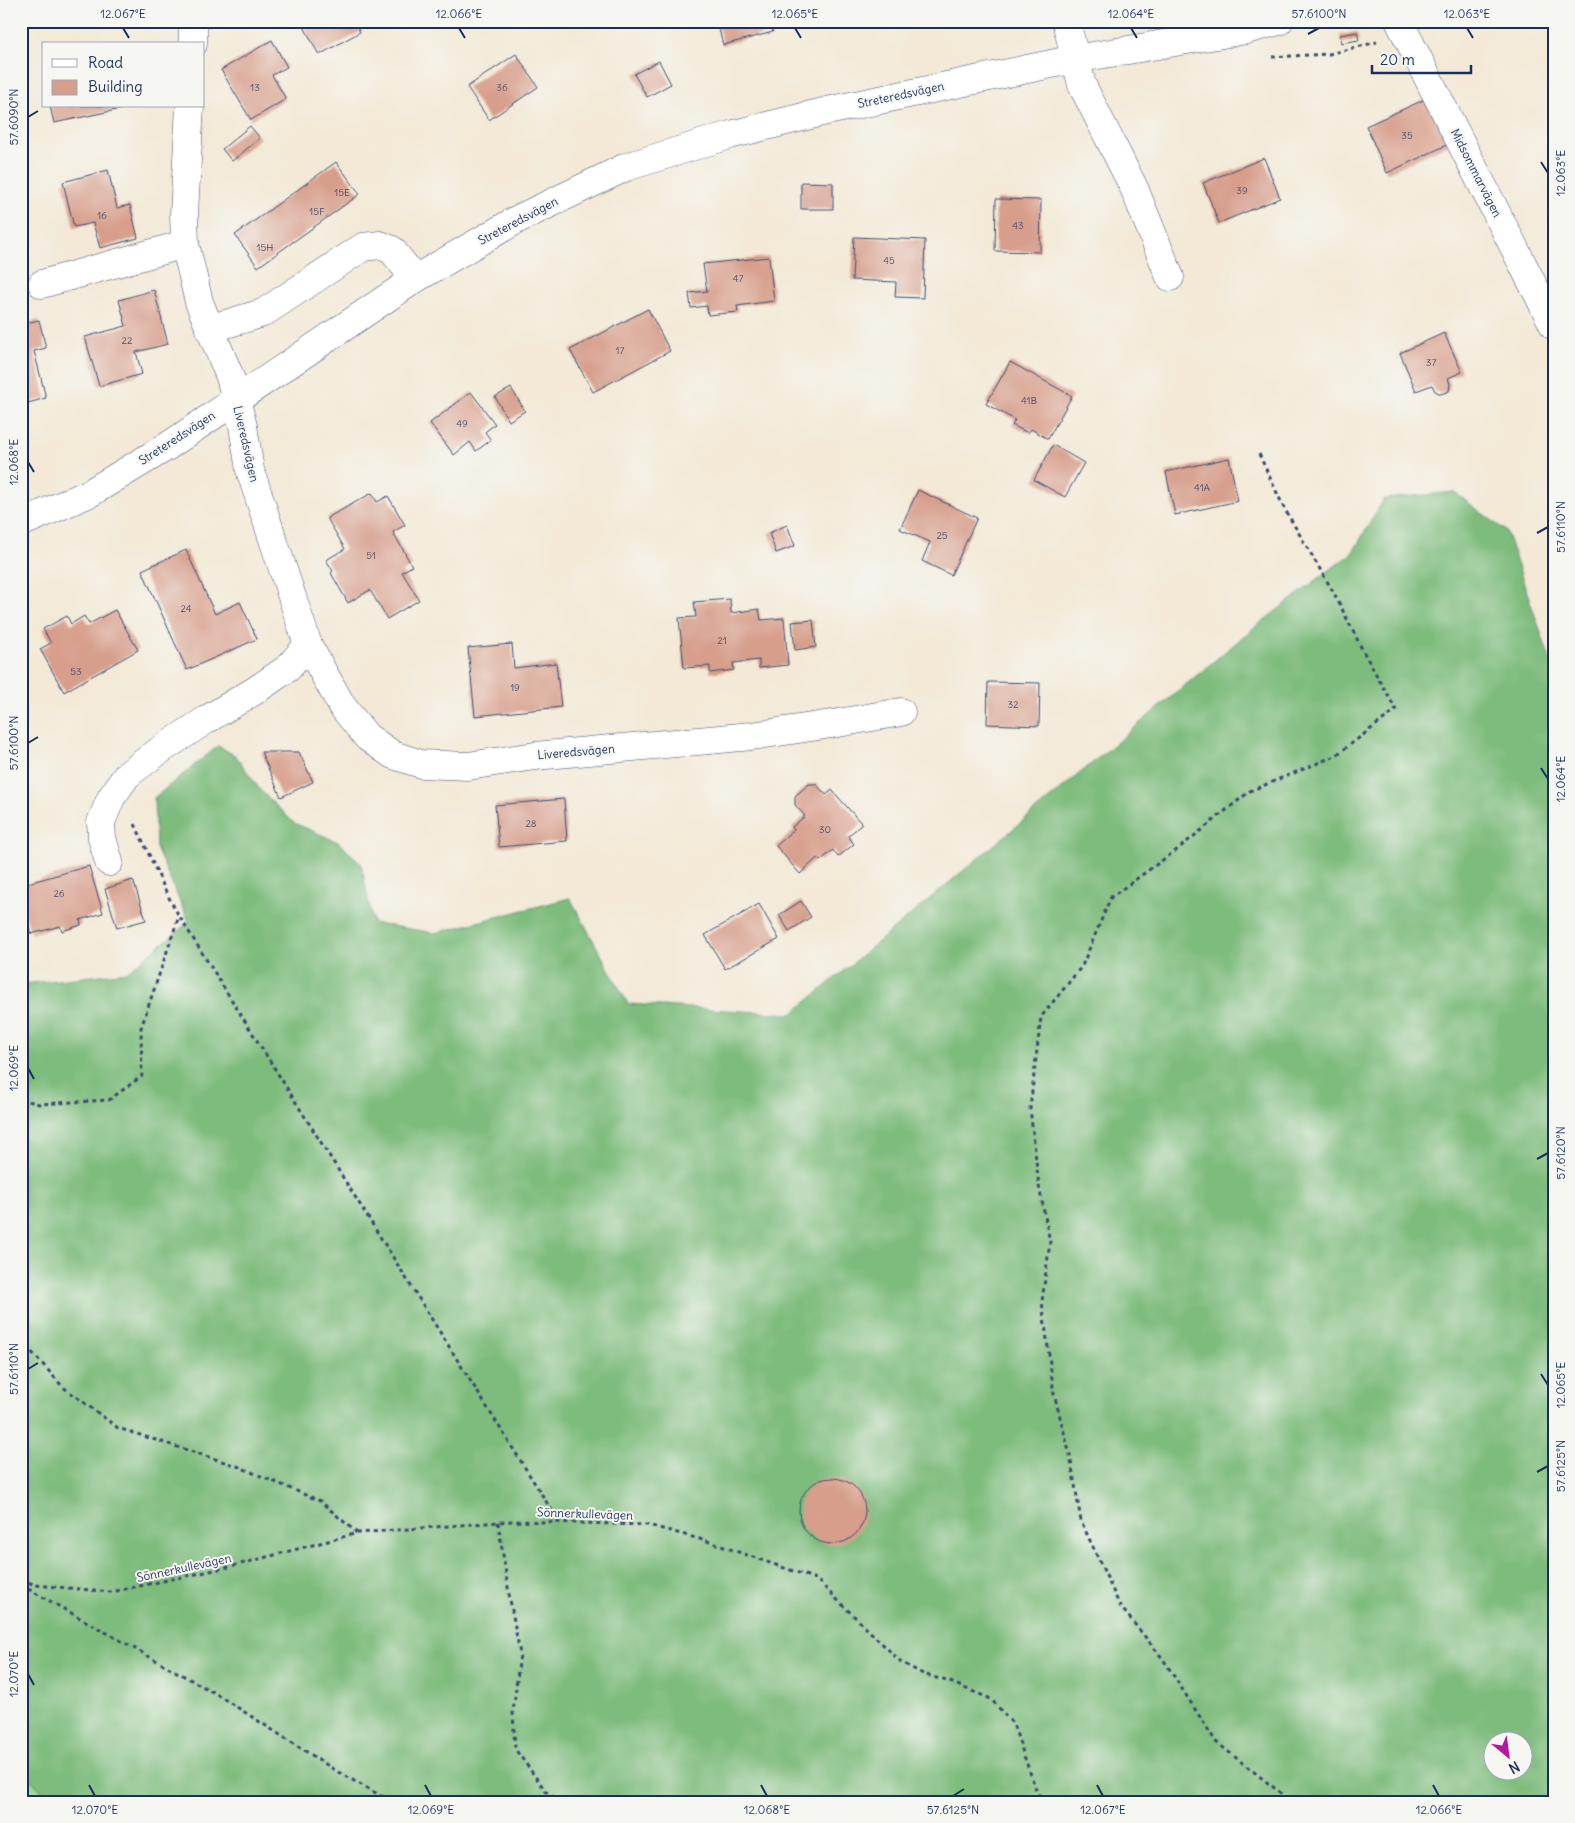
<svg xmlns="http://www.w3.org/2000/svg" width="1575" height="1823" font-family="Delius,sans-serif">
<rect width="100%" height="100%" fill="#f6f6f2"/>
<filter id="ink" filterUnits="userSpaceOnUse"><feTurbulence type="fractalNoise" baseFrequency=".02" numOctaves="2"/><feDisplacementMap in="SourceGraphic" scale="10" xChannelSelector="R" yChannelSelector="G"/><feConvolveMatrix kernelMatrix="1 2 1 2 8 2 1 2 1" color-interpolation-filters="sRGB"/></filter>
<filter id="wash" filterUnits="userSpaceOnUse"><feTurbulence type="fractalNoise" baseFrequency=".0096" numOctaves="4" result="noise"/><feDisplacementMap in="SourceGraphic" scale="20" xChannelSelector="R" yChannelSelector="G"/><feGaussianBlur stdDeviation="1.12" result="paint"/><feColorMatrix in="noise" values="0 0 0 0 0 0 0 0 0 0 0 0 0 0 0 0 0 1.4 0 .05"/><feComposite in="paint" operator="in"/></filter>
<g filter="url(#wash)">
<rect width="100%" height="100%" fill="#f3e9d6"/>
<!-- green -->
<path fill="#9edd93" stroke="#5c8678" d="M21,1769l31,33h-16l-15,-4z"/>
<!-- forest -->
<path fill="#7ebc7d" stroke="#4c766e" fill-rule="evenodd" d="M1454,492l52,39 48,140v1131h-1502l-31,-33v-106l2,-6 -2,-6v-672l2,5 104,-12 62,-50 -33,-74 -2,-50 64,-52 18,10 24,34 34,33 44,19 23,21 12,60 62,10 135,-35 58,106 164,10 458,-383 103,-79 31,-53zM1492,1740h30v30h-30z"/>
<g id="blocks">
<!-- building -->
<g fill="#d79e8b">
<path d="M301,21h53l6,11 -41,23z"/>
<path d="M717,21h53l3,11 -50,13z"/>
<path d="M838,21h31v1l-30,5z"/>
<path d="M1357,32l2,8 -18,3 -1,-8z"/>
<path d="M272,40l15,27 -15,8 14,24 -35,21 -30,-50z"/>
<path d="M516,54l22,33 -49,33 -22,-33z"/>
<path d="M659,61l12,23 -24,13 -13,-23z"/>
<path d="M1428,98l21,46 -62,29 -21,-47z"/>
<path d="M50,106h71v3l-67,14z"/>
<path d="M250,126l10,12 -28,23 -10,-12z"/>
<path d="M1264,158l16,40 -61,25 -16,-40z"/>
<path d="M336,162l24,32 -102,73 -23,-32z"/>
<path d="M108,170l9,38 13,-3 8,33 -38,10 -7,-25 -19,4 -11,-45z"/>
<path d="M801,182l32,1v26h-32z"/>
<path d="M996,199l45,1 -1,52 -45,-1z"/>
<path d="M854,237l71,3 -2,58 -28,-1 1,-15 -44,-2z"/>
<path d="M769,257l5,44 -37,5 1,6 -30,3 -1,-9 -16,2 -2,-15 18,-2 -4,-27z"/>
<path d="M154,290l14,54 -32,8 6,22 -43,12 -14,-49 41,-11 -7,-26z"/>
<path d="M648,309l22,42 -77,41 -23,-42z"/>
<path d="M39,320l7,28 -12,3 12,47 -25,7v-81z"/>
<path d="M1444,333l18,39 -14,6 2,6 -1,7 -8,3 -6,-3 -3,-6 -16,6 -16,-38z"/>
<path d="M1010,362l62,34 -24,43 -17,-10 -3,4 -16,-8 3,-5 -29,-16z"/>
<path d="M511,388l14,23 -16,10 -14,-24z"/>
<path d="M471,392l24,32 -10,8 6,8 -15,11 -6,-9 -16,13 -24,-32z"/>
<path d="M1053,445l31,18 -19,34 -31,-17z"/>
<path d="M1229,458l9,43 -63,14 -9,-43z"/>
<path d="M918,490l59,28 -26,57 -29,-14 8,-19 -30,-13z"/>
<path d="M372,493l5,9 11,-6 17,29 -12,7 19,34 -10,6 17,28 -32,19 -17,-29 -22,13 -17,-30 2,-2 -7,-11 19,-11 -18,-31z"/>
<path d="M787,525l8,21 -19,7 -7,-20z"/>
<path d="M186,550l29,64 25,-12 17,37 -70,31 -45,-100z"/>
<path d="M730,599l1,14 28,-4 2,11 23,-2 4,47 -29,3v-8l-26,3 1,7 -24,3v-7l-26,2 -5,-50 17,-1 -2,-15z"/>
<path d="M115,610l23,40 -74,42 -24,-43 11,-6 -8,-14 24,-13 4,8 13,-8 5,8z"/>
<path d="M813,620l3,27 -21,3 -3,-28z"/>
<path d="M512,644l2,24 42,-5 5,44 -86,9 -7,-68z"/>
<path d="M988,682l52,1 -1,43 -52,-2z"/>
<path d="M261,752h38l14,30 -32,15z"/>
<path d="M809,784h7l10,11 6,-5 30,34 -14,12 6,8 -16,13 -5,-7 -13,11 -3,-3 -17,16 -24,-28 18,-16 -2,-3 13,-11 -10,-11v-9z"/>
<path d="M564,799l3,42 -68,6 -4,-42z"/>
<path d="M89,866l14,47 -23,7 1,5 -19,6 -2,-5 -29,8 -10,-33v-16z"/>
<path d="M133,880l13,40 -29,8 -12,-39z"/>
<path d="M801,901l10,16 -22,14 -10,-16z"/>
<path d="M759,904l20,35 -54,30 -20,-34z"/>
<circle cx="832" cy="1511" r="33"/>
</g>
</g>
</g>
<g filter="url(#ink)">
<use href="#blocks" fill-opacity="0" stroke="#3b4b70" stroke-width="1"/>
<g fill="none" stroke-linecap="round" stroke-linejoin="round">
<defs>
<g id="minor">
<path d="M1066,21l16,64 52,103 36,89"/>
<path d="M1399,21l155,305"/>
<path d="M193,44v-23"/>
<path d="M190,106l-6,108 1,30 14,58 31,75 13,49 7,44 58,175 34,61 25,31 26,18 28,9 47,2 67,-10 217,-20 86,-13 63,-11"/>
<path d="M42,284l143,-40"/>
<path d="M209,329l54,-16 100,-66 17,-2 12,5 23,29"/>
<path d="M21,523l69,-30 78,-47 247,-167 103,-60 108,-52 104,-32 97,-24 248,-52 171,-29 33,-9"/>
<path d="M109,862l-7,-24 -1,-16 10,-24 16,-23 32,-24 47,-31 50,-30 32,-22 20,-23"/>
</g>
</defs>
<!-- minor casing -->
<use href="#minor" stroke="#3b4b70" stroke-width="29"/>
<!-- path -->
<g stroke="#3b4b70" stroke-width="3" stroke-dasharray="4 4" stroke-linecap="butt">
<path d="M1272,57l57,-3 48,-12"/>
<path d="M1259,454l25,54 50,85 29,58 33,59 -61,46 -85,35 -72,58 -67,48 -29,69 -41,51 -11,91 9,78 11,56 -8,59 12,93 16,61 11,66 39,85 43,53 53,83 66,52 -3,8"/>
<path d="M135,824l32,70 12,22 380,606"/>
<path d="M21,1099l18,5 70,-4 33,-24 -1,-48 38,-112"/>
<path d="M21,1340l42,47 55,41 119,38 83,35 37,32"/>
<path d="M498,1522l11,72 11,60 -7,58 2,37 33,45 14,8"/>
<path d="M21,1580l15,5 75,7 118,-25 129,-34 154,-12 136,4 59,16 109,38 85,83 22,12 27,8 41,17 22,25 22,63 7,15"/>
<path d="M21,1585l197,110 120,77 54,30"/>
</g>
<!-- minor -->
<use href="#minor" stroke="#fff" stroke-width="28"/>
</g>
</g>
<!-- ticks -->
<path fill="none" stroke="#1b2f5e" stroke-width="2" d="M123,28l6,10M459,28l6,10M795,28l6,10M1131,28l6,10M1467,28l6,10M1308,34l11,-6M28,117l10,-6M1541,162l7,11M28,462l6,10M1537,533l11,-6M28,743l10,-6M1541,768l7,11M28,1068l6,11M1537,1159l11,-6M28,1369l10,-6M1541,1374l7,11M1537,1472l11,-6M28,1674l6,11M89,1785l6,11M425,1785l6,11M761,1785l6,11M1097,1785l6,11M1433,1785l6,11M953,1796l11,-7"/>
<g text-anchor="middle" stroke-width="4" stroke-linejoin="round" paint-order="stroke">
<!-- number labels -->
<g font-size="10" fill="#4a4b69">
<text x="255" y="91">13</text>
<text x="502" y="91">36</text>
<text x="1407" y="139">35</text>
<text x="1242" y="194">39</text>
<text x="342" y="196">15E</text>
<text x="317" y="215">15F</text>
<text x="102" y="219">16</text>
<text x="1018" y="229">43</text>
<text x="265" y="251">15H</text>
<text x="889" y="264">45</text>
<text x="738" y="282">47</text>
<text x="127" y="344">22</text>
<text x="620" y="354">17</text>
<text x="1431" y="366">37</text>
<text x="1029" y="404">41B</text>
<text x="462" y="427">49</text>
<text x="1202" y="491">41A</text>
<text x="942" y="539">25</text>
<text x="371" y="559">51</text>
<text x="186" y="612">24</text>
<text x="722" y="644">21</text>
<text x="76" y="675">53</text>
<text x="515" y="691">19</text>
<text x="1013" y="708">32</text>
<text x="531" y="827">28</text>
<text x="825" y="833">30</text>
<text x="59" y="897">26</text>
</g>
<!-- street labels -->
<g font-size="12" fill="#1b2f5e" stroke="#f6f6f2">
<text transform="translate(901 95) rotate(-12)" y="4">Streteredsvägen</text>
<text transform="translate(1476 173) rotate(63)" y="4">Midsommarvägen</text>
<text transform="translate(518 221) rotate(-28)" y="4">Streteredsvägen</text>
<text transform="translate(177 438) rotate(-33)" y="4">Streteredsvägen</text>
<text transform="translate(246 444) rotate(77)" y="4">Liveredsvägen</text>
<text transform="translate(576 752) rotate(-5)" y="4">Liveredsvägen</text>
<text transform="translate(585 1514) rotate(2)" y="4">Sönnerkullevägen</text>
<text transform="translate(184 1568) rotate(-12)" y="4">Sönnerkullevägen</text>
</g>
</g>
<!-- margin -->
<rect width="1575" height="1823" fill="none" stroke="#f6f6f2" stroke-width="55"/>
<!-- legend -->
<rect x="42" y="42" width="162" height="65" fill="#f6f6f2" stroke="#9ea6b7"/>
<rect x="52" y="59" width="25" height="8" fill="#ffffff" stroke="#9ea6b7"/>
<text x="88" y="68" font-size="15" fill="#1b2f5e">Road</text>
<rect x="52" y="80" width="25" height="15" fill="#d79e8b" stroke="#9ea6b7"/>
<text x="88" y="92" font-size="15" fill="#1b2f5e">Building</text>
<!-- north arrow -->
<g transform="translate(1508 1756) rotate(151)"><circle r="24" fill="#f6f6f2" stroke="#9ea6b7"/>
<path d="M0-4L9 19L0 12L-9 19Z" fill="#b5179e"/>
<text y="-8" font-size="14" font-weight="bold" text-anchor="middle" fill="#1b2f5e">N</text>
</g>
<!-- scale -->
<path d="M1372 65v8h99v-8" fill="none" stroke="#1b2f5e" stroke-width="2.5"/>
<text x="1380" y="65" font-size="15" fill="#1b2f5e" stroke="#f6f6f2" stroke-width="4" paint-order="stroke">20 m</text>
<rect x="28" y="28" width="1520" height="1768" fill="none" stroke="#1b2f5e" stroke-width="2"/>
<g font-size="12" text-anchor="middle" fill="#1b2f5e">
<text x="123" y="18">12.067°E</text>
<text x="459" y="18">12.066°E</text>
<text x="795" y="18">12.065°E</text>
<text x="1131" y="18">12.064°E</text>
<text x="1319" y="18">57.6100°N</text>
<text x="1467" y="18">12.063°E</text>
<text transform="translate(14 117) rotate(-90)" y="4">57.6090°N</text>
<text transform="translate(1561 173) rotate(-90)" y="4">12.063°E</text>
<text transform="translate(14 462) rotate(-90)" y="4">12.068°E</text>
<text transform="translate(1561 527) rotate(-90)" y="4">57.6110°N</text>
<text transform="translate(14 743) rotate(-90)" y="4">57.6100°N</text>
<text transform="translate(1561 779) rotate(-90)" y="4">12.064°E</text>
<text transform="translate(14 1068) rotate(-90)" y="4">12.069°E</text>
<text transform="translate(1561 1153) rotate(-90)" y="4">57.6120°N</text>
<text transform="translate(14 1369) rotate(-90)" y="4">57.6110°N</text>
<text transform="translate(1561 1385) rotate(-90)" y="4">12.065°E</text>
<text transform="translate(1561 1466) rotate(-90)" y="4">57.6125°N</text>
<text transform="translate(14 1674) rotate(-90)" y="4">12.070°E</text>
<text x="95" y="1814">12.070°E</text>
<text x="431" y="1814">12.069°E</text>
<text x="767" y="1814">12.068°E</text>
<text x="953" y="1814">57.6125°N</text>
<text x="1103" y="1814">12.067°E</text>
<text x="1439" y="1814">12.066°E</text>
</g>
</svg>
